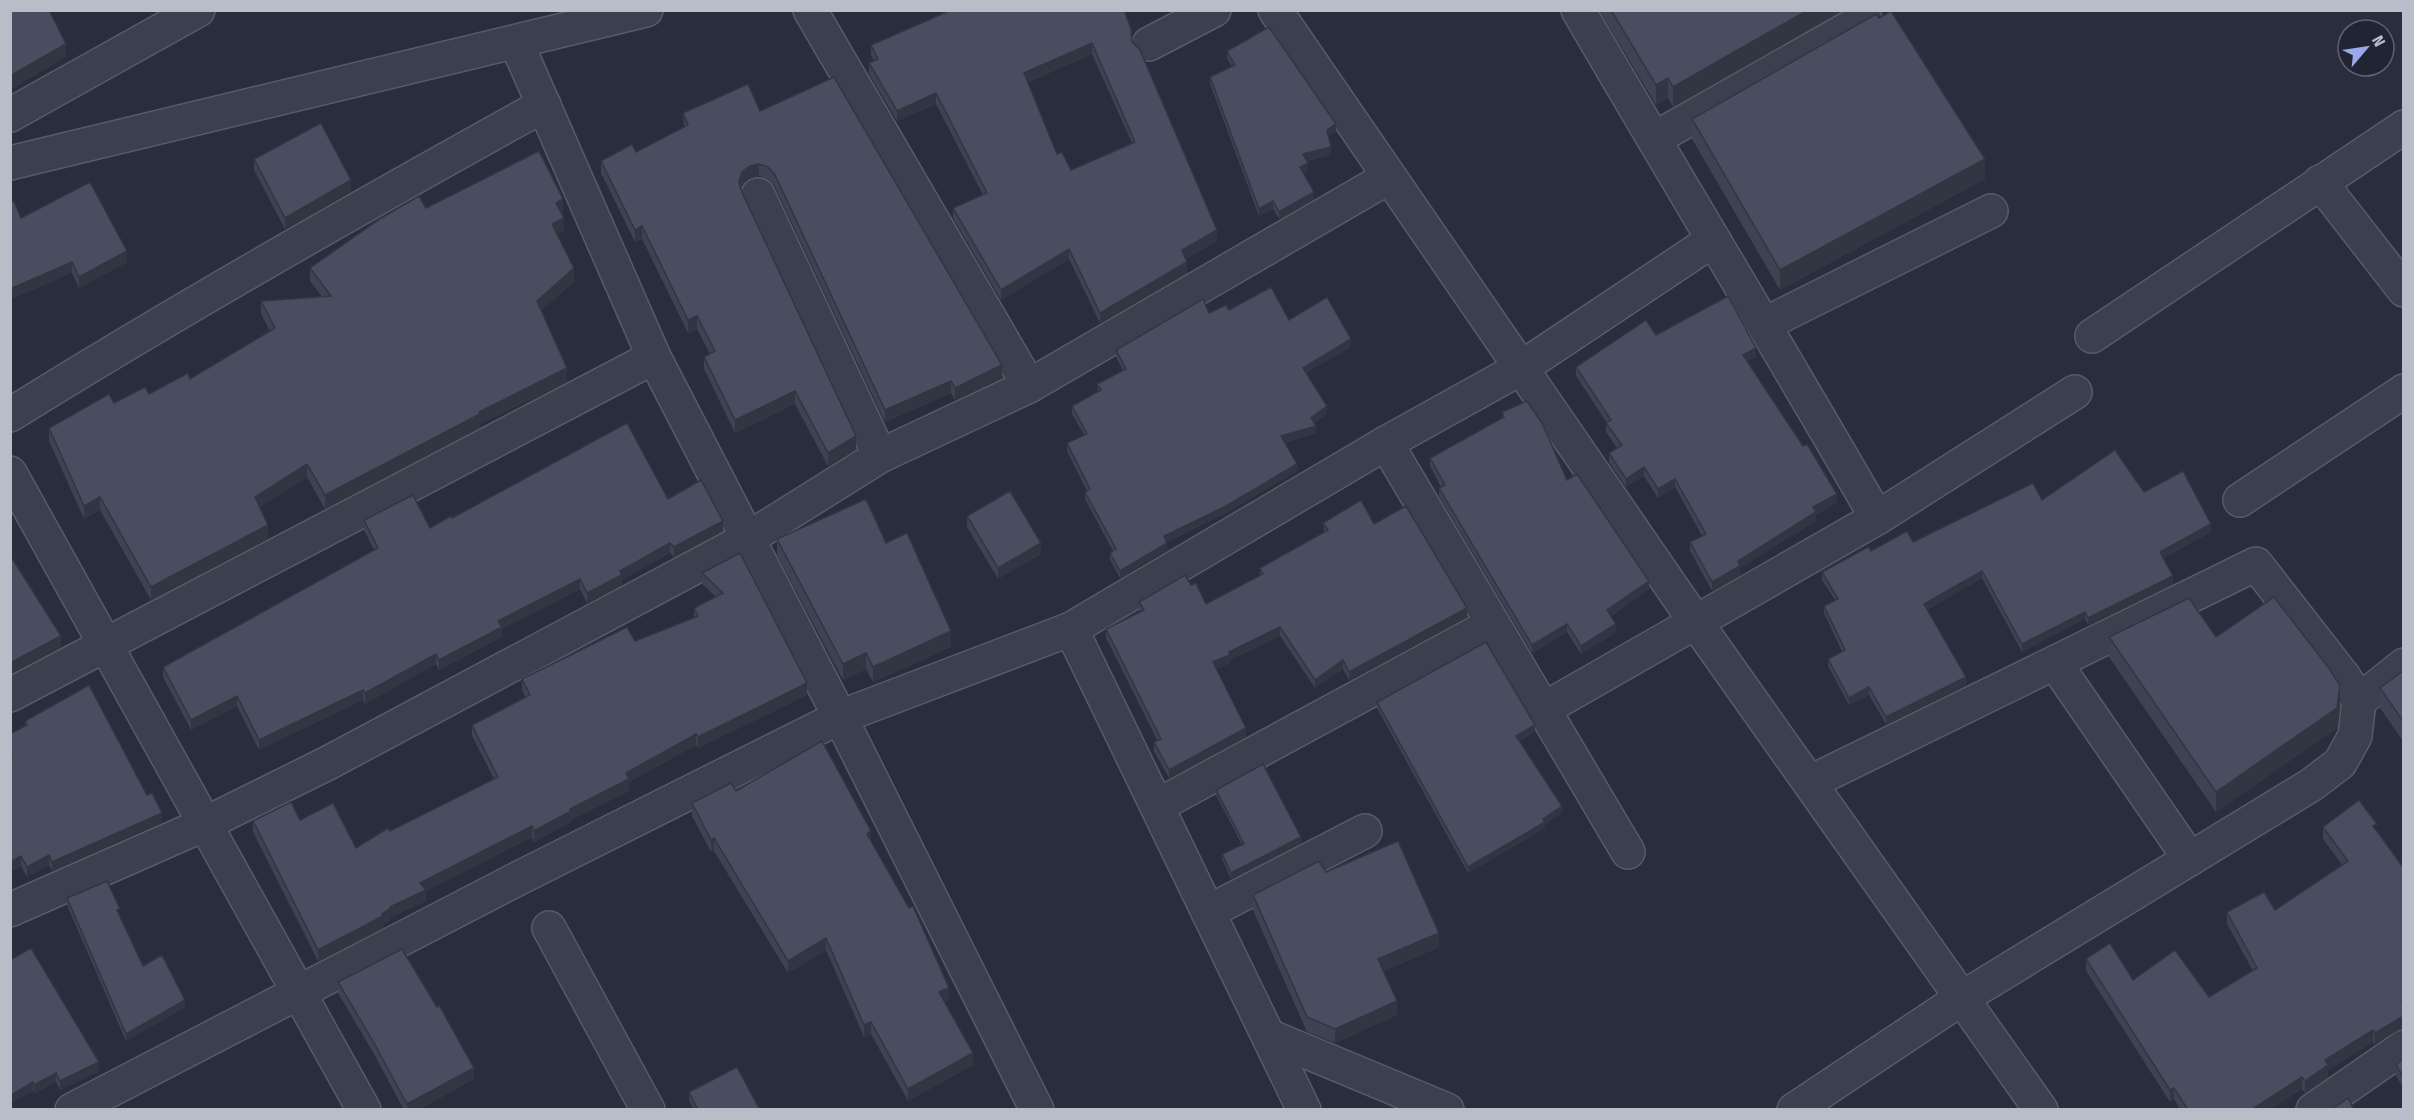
<svg xmlns="http://www.w3.org/2000/svg" width="2414" height="1120" font-family="'Fira Sans Condensed',sans-serif">
<rect width="100%" height="100%" fill="#292d3e"/>
<g fill="none" stroke-linecap="round" stroke-linejoin="round">
<defs>
<g id="minor">
<path d="M810,10l219,376"/>
<path d="M1275,10l420,611 346,489"/>
<path d="M1578,10c99,170 201,338 299,508"/>
<path d="M516,42l138,315 186,360 197,393"/>
<path d="M1149,44l65,-34"/>
<path d="M10,115l188,-105"/>
<path d="M1654,139l211,-120"/>
<path d="M2320,182l84,108"/>
<path d="M758,195l122,261"/>
<path d="M1765,324l226,-113"/>
<path d="M2092,336l312,-209"/>
<path d="M10,415c175,-109 353,-210 534,-310"/>
<path d="M1386,443l242,409"/>
<path d="M2240,500l164,-109"/>
<path d="M2055,663l135,196"/>
<path d="M10,695l644,-338"/>
<path d="M2359,701l45,-36"/>
<path d="M1544,709l333,-191 198,-126"/>
<path d="M1157,806l336,-182"/>
<path d="M10,910l195,-86 123,-61 421,-225 131,-82 149,-70 360,-209"/>
<path d="M1208,912l157,-81"/>
<path d="M549,928l99,182"/>
<path d="M1269,1036l178,74"/>
<path d="M72,1110l449,-233 319,-160 231,-88"/>
<path d="M1304,1110l-233,-481 315,-186 135,-75 192,-128"/>
<path d="M1794,1110l168,-112 349,-213 29,-22 15,-27 4,-35 -15,-24 -88,-113 -445,218"/>
<path d="M2313,1110l91,-63"/>
</g>
<g id="tertiary">
<path d="M10,163l636,-153"/>
<path d="M10,473l354,637"/>
</g>
</defs>
<!-- minor casing -->
<use href="#minor" stroke="#575b69" stroke-width="36"/>
<!-- tertiary casing -->
<use href="#tertiary" stroke="#575b69" stroke-width="36"/>
<!-- minor -->
<use href="#minor" stroke="#3c404e" stroke-width="33"/>
<!-- tertiary -->
<use href="#tertiary" stroke="#3c404e" stroke-width="33"/>
</g>
<!-- wall -->
<g fill="#3e4252" fill-rule="evenodd">
<path d="M1599,10h244l-170,97 -5,-9 -12,7z"/>
<path d="M1132,42l85,199 -32,18 2,14 -87,50 -31,-64 -68,41 -48,-82v-10l30,-13 -47,-91 -39,17 -28,-47v-11l5,-2 -3,-6v-10zM1092,54l40,89 -61,27 -14,-16 -29,-72z"/>
<path d="M1227,51l109,81 -8,4 3,19 -24,6 1,9 -5,3 11,26 -35,20 -6,-10 -14,7 -49,-132v-7l22,-10 -5,-9z"/>
<path d="M760,111l242,267 -47,22 -4,-7 -66,29 -110,-235 -7,-8 -9,-3 -9,2 -8,7 -1,4 115,260 -28,17 -33,-62 -60,29 -31,-64v-12l6,-3 -13,-25 -9,4 -46,-94 -7,3 -34,-69v-12l35,-9 48,-25 -1,-14z"/>
<path d="M1692,119l293,60 -205,111 -88,-151z"/>
<path d="M254,159l97,32 -66,38 -31,-59z"/>
<path d="M426,208l137,5 -2,1 3,17 -7,3 17,48 -33,28 26,72 -87,42v3l-155,82 -18,-32 -47,30 8,31 -117,62 -51,-90 -16,9 -35,-78v-13l65,-25 35,-9 41,-15 80,-48 -9,-17v-13l61,-4 -12,-16v-13z"/>
<path d="M21,218l106,44 -48,26 -7,-15z"/>
<path d="M1229,310l60,10 62,27 -45,26 21,41 -13,9 2,10 -31,10 12,28 -71,42 -59,29v8l-47,28 -10,-18v-7l3,-2 -28,-52v-7l2,-1 -20,-40v-8l17,-8 -12,-21v-8l26,-14 -1,-8 26,-14 -7,-13v-7l93,-37z"/>
<path d="M1656,335l100,22 -9,4 90,141 -21,13v6l-76,47v7l-28,16 -22,-40v-9l12,-6 -27,-49 -17,11 -14,-22 -18,11 -17,-25v-9l8,-5 -11,-16v-9h1l-31,-47v-9z"/>
<path d="M1502,412l65,68 82,109 -38,27 5,16 -35,22 -14,-22 -35,21 -93,-157v-8l2,-1 -11,-21v-8l72,-40z"/>
<path d="M2144,492l67,40 -48,26 10,26 -85,41 -3,-6 -63,33 -40,-74 -55,32 39,75 -80,39 -17,-29 -20,10 -21,-39v-7l14,-7 -18,-39v-7l11,-6 -13,-20v-8l49,-21 42,-9 129,-42z"/>
<path d="M668,499l55,32 -49,26 -4,-4 -48,27v5l-35,18 -7,-14 -78,40v8l-63,33 -3,-6 -71,40 -2,-4 -104,50 -22,-44 -46,24 -28,-53v-10l211,-117 -10,-20v-10l66,8 22,-10z"/>
<path d="M967,516l74,38 -43,25 -31,-52z"/>
<path d="M1323,523l51,1 93,93 -118,63 -6,-11 -28,19 -35,-52 -50,24v3l-14,6 30,68 -77,41 -15,-27v-9l3,-2 -51,-102v-9l34,-17 -1,-1v-9l52,-17 15,19 54,-28v-8l64,-35z"/>
<path d="M777,539l109,4 65,104 -78,35 -7,-13 -23,11 -66,-125z"/>
<path d="M740,553l67,142 -109,53 -2,-3 -67,37v9l-58,29v2l-37,20 -2,-5 -106,54v10l-36,17v2l-7,5v3l-65,33 -65,-129v-11l47,-1 56,28 138,-69 -22,-43v-11l54,-27 -4,-8v-11l113,-38 59,-24v-9l22,-11 -14,-13v-11z"/>
<path d="M2109,637h107l124,68 -3,23 -121,84 -107,-155z"/>
<path d="M2403,671v70l-23,-33v-20z"/>
<path d="M1377,702l158,29 -16,10 43,72 -17,11v4l-77,45 -91,-165z"/>
<path d="M25,721l122,74 15,27 -110,49 -3,-6 -22,12 -6,-11 -11,6v-138l15,-8z"/>
<path d="M1216,790l85,53 -70,36 -9,-20v-5l20,-9 -26,-50z"/>
<path d="M736,791l135,50 78,159 -4,2 28,63 -65,36 -37,-67 -7,3 -38,-87 -38,23 -74,-122 -3,1 -19,-36v-13z"/>
<path d="M2323,827l54,3 26,37v162l-1,-1 -27,16 -2,-2 -45,28v7l-23,16 -3,-4 -33,21h-89l-6,-11 -4,3 -84,-131v-12l47,21 76,17 44,-26 -26,-47v-12l48,-2 67,-45 -19,-26z"/>
<path d="M1326,872l113,75 -55,24 13,44 -62,28 -28,-11 -54,-122v-15z"/>
<path d="M67,898l53,18 23,50 42,41 -59,34 -59,-136z"/>
<path d="M10,960l89,111 -39,19 -4,-8 -22,12 -1,-3z"/>
<path d="M338,982l136,97 -56,31h-14l-30,-56 -36,-61z"/>
<path d="M2403,1058v29l-7,-11v-11z"/>
<path d="M689,1092l71,18h-66l-5,-9z"/>
</g>
<!-- shaded-wall -->
<g fill="#323642">
<path d="M1808,10h35l-170,97v-20z"/>
<path d="M1092,43v11l-68,29v-10z"/>
<path d="M66,44v13l-56,33v-14z"/>
<path d="M1668,78v20l-12,7v-20z"/>
<path d="M936,93v11l-39,17v-10z"/>
<path d="M1336,124v8l-9,5v-7z"/>
<path d="M1331,147v8l-28,6v-7z"/>
<path d="M1985,159v20l-205,111v-20z"/>
<path d="M1308,163v7l-8,4v-7z"/>
<path d="M759,164v12l-9,2 -8,7 -3,9v-13l3,-9 8,-6z"/>
<path d="M351,180v11l-66,38v-11z"/>
<path d="M1314,192v7l-35,20v-7z"/>
<path d="M563,199v14l-7,3v-13z"/>
<path d="M1273,201v8l-14,7v-7z"/>
<path d="M564,218v13l-12,6v-13z"/>
<path d="M642,226v13l-7,3v-12z"/>
<path d="M1217,230v11l-35,20v-11z"/>
<path d="M1069,249v10l-68,41v-10z"/>
<path d="M127,251v11l-48,26v-11z"/>
<path d="M72,262v11l-62,27v-11z"/>
<path d="M1187,262v11l-87,50v-10z"/>
<path d="M574,268v14l-37,32v-13z"/>
<path d="M697,316v13l-9,4v-13z"/>
<path d="M1351,339v8l-48,28v-7z"/>
<path d="M1756,348v9l-13,7v-9z"/>
<path d="M1002,365v13l-47,22v-12z"/>
<path d="M567,368v14l-87,42v3l-155,82v-14l154,-83z"/>
<path d="M951,381v12l-66,29v-12z"/>
<path d="M795,391v13l-60,29v-13z"/>
<path d="M1327,406v8l-16,11v-7z"/>
<path d="M1316,426v7l-35,11v-8z"/>
<path d="M856,436v13l-28,17v-13z"/>
<path d="M307,464v13l-52,33v-13z"/>
<path d="M1297,464v7l-71,42 -62,30v-7z"/>
<path d="M1644,467v9l-18,11v-8z"/>
<path d="M1675,479v8l-17,11v-9z"/>
<path d="M1837,494v8l-21,13v6l-76,47v7l-28,16v-9l26,-21 75,-54z"/>
<path d="M100,497v13l-16,9v-13z"/>
<path d="M723,521v10l-49,26v-10z"/>
<path d="M2211,524v8l-51,27v-7z"/>
<path d="M268,525v13l-117,62v-13z"/>
<path d="M670,543v10l-48,27v5l-35,18v-10l33,-22z"/>
<path d="M1041,543v11l-43,25v-11z"/>
<path d="M1167,543v7l-47,28v-7z"/>
<path d="M1982,571v7l-58,34v-8z"/>
<path d="M2173,576v8l-85,41v-7z"/>
<path d="M580,579v10l-78,40v8l-63,33v-10l59,-39z"/>
<path d="M1649,581v8l-42,29v-8z"/>
<path d="M1467,608v9l-118,63v-8z"/>
<path d="M2085,612v7l-63,33v-8z"/>
<path d="M1567,624v8l-35,21v-8z"/>
<path d="M1616,624v8l-35,22v-8z"/>
<path d="M1280,627v9l-50,24v3l-17,8v-9l16,-10z"/>
<path d="M951,631v16l-78,35v-15z"/>
<path d="M61,636v11l-51,27v-11z"/>
<path d="M866,653v16l-23,11v-16z"/>
<path d="M436,654v10l-71,40v-11z"/>
<path d="M1343,660v9l-28,19v-8z"/>
<path d="M1966,677v8l-80,39v-7z"/>
<path d="M807,683v12l-109,53v-11z"/>
<path d="M2340,685v20l-3,23 -121,84v-20z"/>
<path d="M1869,687v8l-20,10v-7z"/>
<path d="M363,690v10l-104,50v-10z"/>
<path d="M237,696v10l-46,24v-10z"/>
<path d="M1535,725v6l-19,11v-6z"/>
<path d="M1246,728v9l-77,41v-8z"/>
<path d="M696,734v11l-67,37v9l-58,29v2l-37,20v-11l92,-58z"/>
<path d="M1562,806v7l-17,11v4l-77,45v-6z"/>
<path d="M162,813v9l-110,49v-9z"/>
<path d="M532,826v11l-106,54v10l-36,17v2l-7,5v3l-65,33v-11l64,-36 38,-31z"/>
<path d="M871,831v12l-4,-9z"/>
<path d="M1301,837v6l-70,36v-6z"/>
<path d="M714,838v13l-3,1v-12z"/>
<path d="M49,855v10l-22,12v-10z"/>
<path d="M21,856v10l-11,6v-10z"/>
<path d="M1439,933v14l-61,26v-14z"/>
<path d="M826,938v12l-38,23v-12z"/>
<path d="M949,988v12l-10,4v-12z"/>
<path d="M185,1000v7l-59,34v-7z"/>
<path d="M1397,1001v14l-62,28v-14z"/>
<path d="M2402,1017v11l-27,16v-11z"/>
<path d="M871,1022v12l-7,3v-12z"/>
<path d="M2373,1030v12l-45,28v7l-23,16v-12l20,-21z"/>
<path d="M973,1053v12l-65,36v-12z"/>
<path d="M99,1062v9l-39,19v-9z"/>
<path d="M474,1068v11l-56,31h-11v-6z"/>
<path d="M56,1073v9l-22,12v-9z"/>
<path d="M2302,1077v12l-33,21h-18z"/>
<path d="M33,1082v9l-23,13v-8z"/>
<path d="M2174,1088v11l-4,3v-12z"/>
</g>
<!-- building -->
<g fill="#484d5f" stroke="#323642" stroke-width="1.5" fill-rule="evenodd">
<path d="M10,10h39l17,34 -56,32z"/>
<path d="M951,10h173l7,19 1,13 8,8 77,180 -35,20 5,12 -87,51 -31,-64 -68,41 -48,-82 34,-15 -51,-100 -39,18 -28,-48 9,-4 -7,-14zM1092,43l43,99 -64,28 -9,-18 -5,2 -33,-81z"/>
<path d="M1611,10h197l-135,77 -5,-9 -12,7z"/>
<path d="M1891,11l94,148 -205,111 -88,-151 184,-105 3,4z"/>
<path d="M1269,27l67,97 -9,6 4,17 -28,7 5,9 -8,4 14,25 -35,20 -6,-11 -14,8 -49,-132 25,-12 -8,-14z"/>
<path d="M834,77l168,288 -47,23 -4,-7 -66,29 -110,-235 -7,-8 -9,-3 -9,2 -8,6 -3,9 2,9 115,246 -28,17 -33,-62 -60,29 -31,-63 11,-6 -18,-35 -9,4 -46,-94 -7,4 -34,-69 31,-17 4,8 52,-27 -5,-12 65,-29 12,27z"/>
<path d="M321,123l30,57 -66,38 -31,-59z"/>
<path d="M539,151l24,48 -7,4 8,15 -12,6 22,44 -37,33 30,67 -88,44 1,2 -155,81 -18,-31 -52,33 13,28 -117,62 -51,-90 -16,9 -35,-78 60,-34 5,9 31,-16 4,7 39,-21 2,6 85,-51 -14,-27 70,-5 -21,-28 71,-50 38,-22 7,12z"/>
<path d="M90,182l37,69 -48,26 -7,-15 -62,27v-87l4,-1 7,17z"/>
<path d="M1271,287l18,33 38,-23 24,42 -48,29 24,38 -16,12 5,8 -35,10 16,28 -71,42 -62,30 3,7 -47,28 -10,-18 6,-4 -31,-57 5,-3 -23,-46 20,-9 -15,-28 29,-16 -4,-6 29,-15 -10,-19 87,-51 6,14 17,-8 3,5z"/>
<path d="M1728,296l28,52 -13,7 60,91 4,-2 30,50 -24,13 3,5 -78,49 2,5 -28,16 -22,-40 16,-8 -31,-55 -17,10 -14,-22 -18,12 -17,-26 13,-8 -16,-22 5,-3 -35,-53 70,-47 10,15z"/>
<path d="M1527,401l15,22 25,57 10,-6 72,107 -42,29 9,14 -35,22 -14,-22 -35,21 -93,-157 6,-3 -15,-27 74,-41 -2,-5z"/>
<path d="M627,423l41,76 33,-19 22,41 -49,26 -4,-4 -50,28 2,4 -35,18 -7,-14 -82,42 4,6 -63,33 -3,-6 -71,39 -2,-3 -104,50 -22,-44 -46,24 -28,-53 215,-119 -14,-28 49,-25 17,33 21,-12 1,2z"/>
<path d="M2115,450l29,42 39,-21 28,53 -51,28 13,24 -85,42 -3,-6 -63,32 -40,-73 -58,33 42,73 -80,40 -17,-30 -20,11 -21,-39 17,-9 -21,-44 14,-7 -16,-27 46,-25 3,4 36,-20 6,11 120,-59 9,17z"/>
<path d="M1010,491l31,52 -43,25 -31,-52z"/>
<path d="M866,499l20,44 21,-10 44,98 -78,36 -7,-14 -23,11 -66,-125z"/>
<path d="M1361,500l13,24 32,-18 61,102 -118,64 -6,-12 -28,20 -35,-53 -51,25 1,3 -17,7 33,66 -77,42 -15,-28 7,-3 -55,-110 38,-19 -5,-8 46,-27 6,10 5,-2 10,21 57,-30 -3,-6 68,-38 -5,-7z"/>
<path d="M740,553l67,130 -109,54 -2,-3 -70,39 3,6 -59,30 1,2 -37,20 -2,-5 -112,57 6,7 -36,17v2l-8,5 1,2 -65,34 -65,-129 38,-19 9,18 33,-17 23,45 32,-20 2,3 108,-54 -26,-52 58,-30 -8,-16 105,-52 8,14 63,-25 -4,-8 29,-15 -21,-20z"/>
<path d="M10,555l51,81 -51,27z"/>
<path d="M2274,597l54,70 12,18 -3,23 -121,84 -107,-155 80,-39 27,39z"/>
<path d="M1486,642l49,83 -19,11 46,70 -19,13 2,3 -77,45 -91,-165z"/>
<path d="M2403,671v50l-23,-33z"/>
<path d="M89,685l58,110 5,-2 10,20 -110,49 -3,-7 -22,12 -6,-11 -11,6v-107l2,-1 -2,-3v-17l17,-9 -2,-4z"/>
<path d="M822,741l49,90 -4,3 42,74 4,-2 36,82 -10,4 34,61 -65,36 -37,-67 -7,3 -38,-87 -38,23 -74,-123 -3,2 -19,-37 39,-20 5,8z"/>
<path d="M1263,764l38,73 -70,36 -9,-19 22,-10 -28,-54z"/>
<path d="M2359,800l18,24 -4,2 30,41v133l-1,1 1,1v15h-1l-27,16 -2,-3 -48,30 3,5 -23,16 -3,-4 -51,33h-63l-14,-22 -4,2 -84,-131 24,-16 23,37 42,-30 34,47 48,-29 -30,-56 37,-20 11,18 73,-49 -25,-34z"/>
<path d="M1398,841l41,92 -61,26 19,42 -62,28 -28,-12 -54,-122 66,-34 7,11z"/>
<path d="M107,881l13,28 -3,1 26,56 19,-11 23,45 -59,34 -59,-136z"/>
<path d="M31,948l68,114 -39,19 -4,-8 -22,12 -1,-3 -23,14v-136z"/>
<path d="M402,949l35,58 2,-2 35,63 -67,36 -33,-61 -36,-61z"/>
<path d="M2403,1058v18l-7,-11z"/>
<path d="M737,1067l23,43h-62l-9,-18z"/>
<path d="M2348,1098l6,12h-23z"/>
</g>
<!-- border -->
<rect width="2414" height="1120" fill="none" stroke="#b9bcc9" stroke-width="24"/>
<!-- north arrow -->
<g transform="translate(2366 48) rotate(61)"><circle r="28" fill="#212533" stroke="#5e616f" stroke-width="1.5"/>
<path d="M0-4.5L10 22L0 15L-10 22Z" fill="#9aa9ec"/>
<text y="-9" font-size="16" font-weight="bold" text-anchor="middle" fill="#b9bcc9">N</text>
</g>
</svg>
